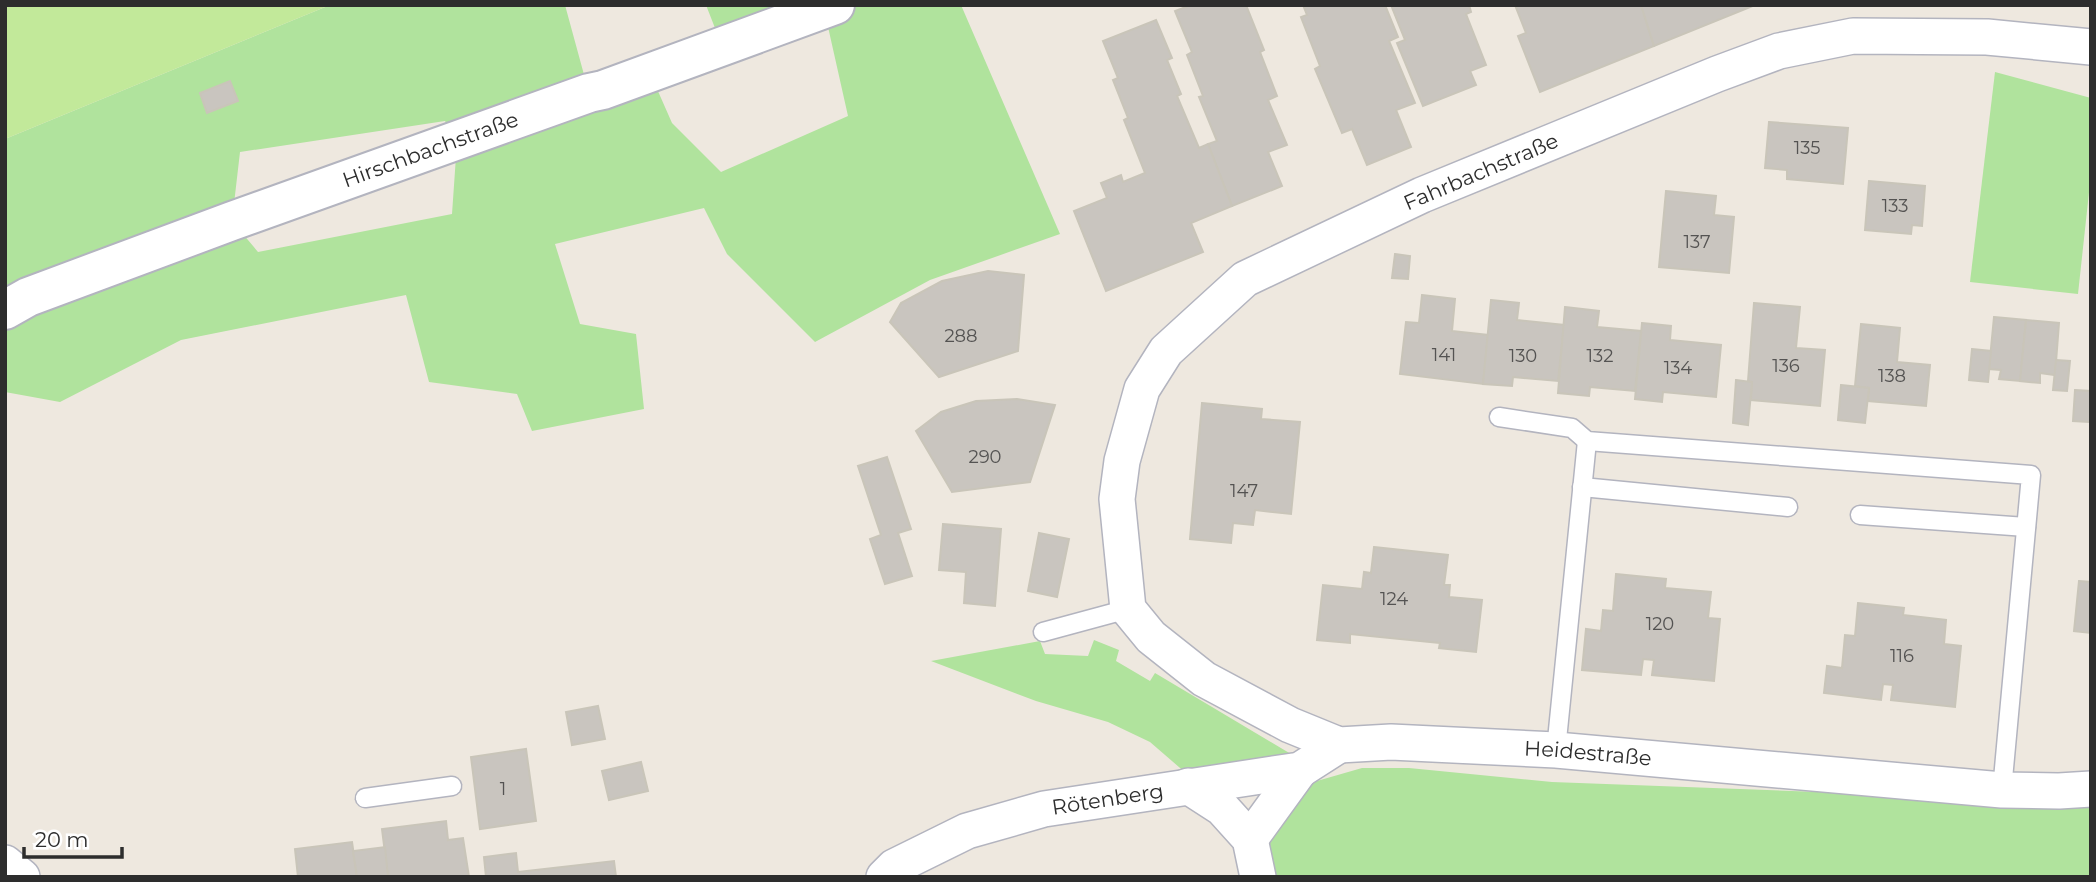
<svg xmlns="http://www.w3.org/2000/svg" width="2096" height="882" font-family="Montserrat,sans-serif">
<rect width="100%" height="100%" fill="#eee8df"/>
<!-- green -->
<g fill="#b0e39d" fill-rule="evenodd">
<path d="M330,5h235l24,88 61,-20 22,50 49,49 127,-56 -24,-107 -102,37 -16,-41h255l99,229 -130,46 -115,62 -88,-88 -23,-46 -149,36 25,80 56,10 8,75 -112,22 -15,-37 -88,-12 -23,-87 -225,45 -121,62 -55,-10v-253zM445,121l12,21 -5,72 -194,38 -26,-31 8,-69z"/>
<path d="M1995,72l96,26v76l-13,120 -108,-12z"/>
<path d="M1094,640l25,10 -3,11 34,20 5,-8 141,84 -109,17 -37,-32 -42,-20 -72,-21 -105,-40 109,-20 5,13 43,2z"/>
<path d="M1362,768h47l143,14 457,17 82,-3v81h-817l-5,-33 41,-61z"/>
</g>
<!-- pitch -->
<path fill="#c2e99a" d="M5,5h325l-325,134z"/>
<!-- building -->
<g fill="#c9c5bf" stroke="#c9c5b9" stroke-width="2">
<path d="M1191,5h55l18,45 -4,2 17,44 -9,4 19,45 -19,7 14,34 -50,20 -24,-62 9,-3 -18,-44 4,-1 -16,-41 5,-3 -17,-41z"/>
<path d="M1303,5h82l13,32 -9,4 26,62 -19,7 15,37 -44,18 -15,-36 -10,4 -27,-64 5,-3 -19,-49 6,-2z"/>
<path d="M1391,5h78l2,7 -5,2 20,51 -16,6 6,14 -53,21 -26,-63 8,-3z"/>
<path d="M1515,5h126l13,41 -114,46 -22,-56 8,-3z"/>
<path d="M1641,5h114l-101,41z"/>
<path d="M1156,20l16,38 -5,2 14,34 -4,2 22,52 9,-4 24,62 -41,17 12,29 -97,39 -32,-80 33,-13 -6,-15 20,-8 2,7 22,-9 -21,-53 4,-2 -15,-38 5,-2 -15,-37z"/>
<path d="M230,81l8,20 -31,12 -7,-20z"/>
<path d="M1769,122l79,6 -5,56 -56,-5v-9l-22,-2z"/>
<path d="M1869,181l56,5 -3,40 -10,-1 -1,9 -46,-4z"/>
<path d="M1666,191l50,5 -2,19 20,2 -5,56 -70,-6z"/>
<path d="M1395,254l15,2 -2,23 -16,-1z"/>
<path d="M988,271l36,4 -6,76 -79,26 -49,-55 11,-19 41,-22z"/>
<path d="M1422,295l33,4 -3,32 36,4 -5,49 -83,-10 6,-52 13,1z"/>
<path d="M1491,300l28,3 -2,17 47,5 -6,56 -45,-4 -1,9 -29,-2z"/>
<path d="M1754,303l46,4 -4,41 29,2 -5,56 -69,-6 1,-18 -4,-1z"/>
<path d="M1565,307l34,4 -2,16 44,4 -6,60 -45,-4 -1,9 -31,-3z"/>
<path d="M1994,317l32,3 -6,61 -21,-2 2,-9 -12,-1z"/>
<path d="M2026,320l33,3 -4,52 -15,-2v10l-20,-2z"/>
<path d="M1642,323l29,3 -1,14 51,5 -5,52 -53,-5 -1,10 -27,-3z"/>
<path d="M1861,324l39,4 -3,34 33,3 -4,41 -58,-5 1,-13 -14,-2z"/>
<path d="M1972,349l19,2 -3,31 -19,-2z"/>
<path d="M2056,360l14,1 -3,30 -14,-1z"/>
<path d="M1736,380l16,2 -4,43 -15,-2z"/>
<path d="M1841,385l28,3 -4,35 -27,-3z"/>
<path d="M2075,390l16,1v37l-1,-6 -17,-1z"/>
<path d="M1017,399l38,6 -25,77 -78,10 -36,-61 25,-19 35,-11z"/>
<path d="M1202,403l60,6 -1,10 39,3 -9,92 -36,-4 -2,15 -20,-2 -2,20 -41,-4z"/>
<path d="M887,457l24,72 -13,4 14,43 -27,8 -15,-45 11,-4 -23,-69z"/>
<path d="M943,524l58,5 -6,77 -31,-3 2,-31 -27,-2z"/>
<path d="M1039,533l30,6 -12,58 -29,-6z"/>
<path d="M1374,547l74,8 -4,30h6l-1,12 33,3 -6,52 -37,-4 1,-5 -90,-9v9l-33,-3 6,-55 39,4 2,-17 7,1z"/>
<path d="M1616,574l50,5 -1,9 46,4 -3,26 12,1 -6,62 -62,-6 2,-15 -11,-1 -2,16 -59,-5 4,-41 15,2 2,-21 10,1z"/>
<path d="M2079,581l12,1v51l-17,-2z"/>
<path d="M1858,603l46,5 -1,7 43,5 -2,24 17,2 -6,61 -64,-7 2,-15 -10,-1 -2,16 -57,-7 3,-27 15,2 3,-33 10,1z"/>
<path d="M598,706l7,33 -33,6 -6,-33z"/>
<path d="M526,749l10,72 -56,8 -9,-72z"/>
<path d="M641,762l7,29 -39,9 -7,-29z"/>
<path d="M446,821l2,19 15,-2 6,39h-81l-6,-48z"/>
<path d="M352,842l5,35h-59l-3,-28z"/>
<path d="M385,847l3,30h-31l-4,-26z"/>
<path d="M516,853l2,19 96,-11 2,16h-130l-2,-20z"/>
</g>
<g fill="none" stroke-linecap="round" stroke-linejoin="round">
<defs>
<g id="service">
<path d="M1499,417l73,11 15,13 444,34 -29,315"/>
<path d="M1582,487l206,20"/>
<path d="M1860,515l166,12"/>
<path d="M1043,632l85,-23"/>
<path d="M1556,750l31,-309"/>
<path d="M365,798l87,-12"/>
</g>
<g id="minor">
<path id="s1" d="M2091,47l-104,-10 -134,-1 -74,15 -62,23 -295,121 -177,84 -79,72 -24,38 -20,72 -5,38 11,110 23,28 53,42 86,46 49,20 52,-3 165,8 446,40 57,1 32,-2"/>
<path d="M1188,786l34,22 28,31 8,38"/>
<path d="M1250,839l50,-69"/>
<path d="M5,863l17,14"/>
<path id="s2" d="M884,877l10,-10 73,-36 77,-22 256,-39 39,-25"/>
</g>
<g id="tertiary">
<path id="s3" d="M5,310l23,-13 204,-76 357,-128 14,-3 232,-85"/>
</g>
</defs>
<!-- service casing -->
<use href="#service" stroke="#b3b4bf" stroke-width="21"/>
<!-- minor casing -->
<use href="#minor" stroke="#b3b4bf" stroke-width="38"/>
<!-- tertiary casing -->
<use href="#tertiary" stroke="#b3b4bf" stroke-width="42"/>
<!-- service -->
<use href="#service" stroke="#fff" stroke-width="18"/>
<!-- minor -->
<use href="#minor" stroke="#fff" stroke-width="35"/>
<!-- tertiary -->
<use href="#tertiary" stroke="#fff" stroke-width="38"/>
</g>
<g text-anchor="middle" stroke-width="7" stroke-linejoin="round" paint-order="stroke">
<!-- number labels -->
<g font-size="18" fill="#545352">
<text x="1807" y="154">135</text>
<text x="1895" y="212">133</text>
<text x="1697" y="248">137</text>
<text x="961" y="342">288</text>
<text x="1444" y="361">141</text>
<text x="1523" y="362">130</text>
<text x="1600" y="362">132</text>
<text x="1786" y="372">136</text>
<text x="1678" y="374">134</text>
<text x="1892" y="382">138</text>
<text x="985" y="463">290</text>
<text x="1244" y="497">147</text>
<text x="1394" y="605">124</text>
<text x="1660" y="630">120</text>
<text x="1902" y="662">116</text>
<text x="503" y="795">1</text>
</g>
<!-- street labels -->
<g font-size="21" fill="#2d2d2d" stroke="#fff">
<text dy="7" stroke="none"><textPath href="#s3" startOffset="455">Hirschbachstraße</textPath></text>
<text transform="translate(1481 172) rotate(-23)" y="7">Fahrbachstraße</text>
<text dy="7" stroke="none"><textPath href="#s1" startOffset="1774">Heidestraße</textPath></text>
<text dy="7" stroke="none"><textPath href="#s2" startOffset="240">Rötenberg</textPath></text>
</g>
</g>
<!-- border -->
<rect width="2096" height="882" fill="none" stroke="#2d2d2d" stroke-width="14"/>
<!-- scale -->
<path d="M24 847v10h98v-10" fill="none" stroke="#2d2d2d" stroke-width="3.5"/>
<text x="35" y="847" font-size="21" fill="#2d2d2d" stroke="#ffffff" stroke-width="5" paint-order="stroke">20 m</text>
</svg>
